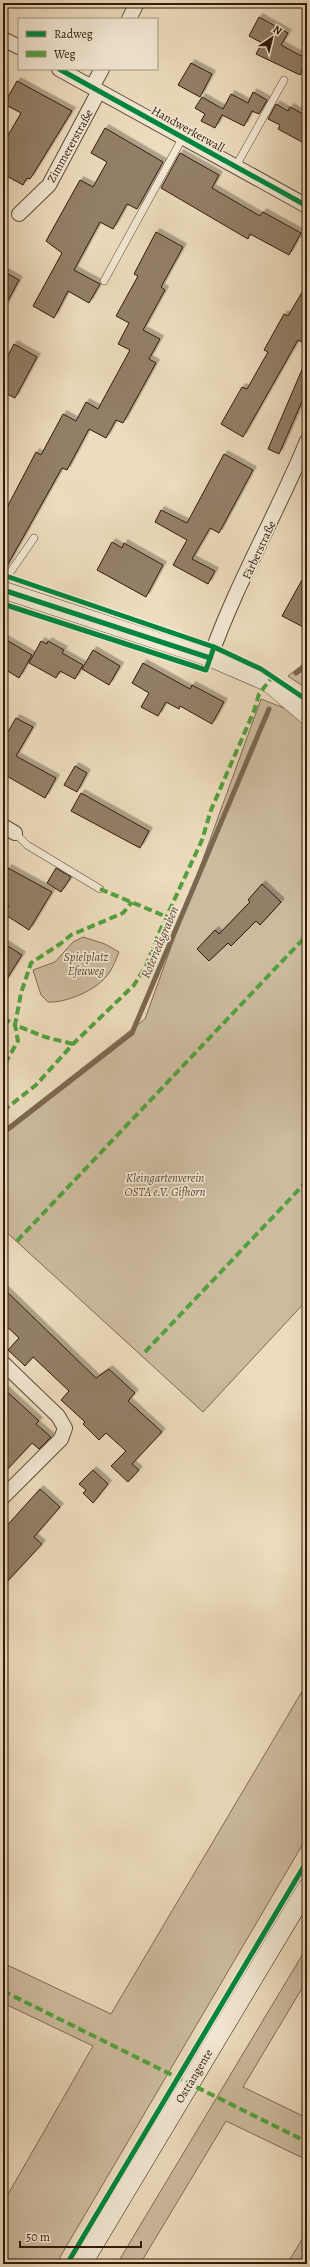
<svg xmlns="http://www.w3.org/2000/svg" width="310" height="2267" font-family="Alegreya,serif">
<defs>
<filter id="shadow"><feDropShadow dx="3.5" dy="-3.5" stdDeviation="0" flood-color="#0004"/></filter>
</defs>
<rect width="100%" height="100%" fill="#eddcbd"/>
<filter id="stains"><feTurbulence type="fractalNoise" baseFrequency=".005" numOctaves="4"/><feColorMatrix values="0 0 0 0 .2 0 0 0 0 .09 0 0 0 0 .02 0 0 0 .5 -.17"/></filter>
<radialGradient id="worn" r=".72"><stop offset=".6" stop-color="#630" stop-opacity="0"/><stop offset="1" stop-color="#630" stop-opacity=".3"/></radialGradient>
<!-- green -->
<g fill="#cdbb9f" stroke="#7f6b54">
<path d="M307,661v28l-19,-13z"/>
<path d="M261,699l36,14 10,14v573l-104,112 -200,-183v-99l142,-111z"/>
<path d="M83,937l22,7 14,8c-4,10 -8,21 -16,28 -12,12 -38,23 -55,22l-7,-7 -8,-25 22,-8 18,-20z"/>
<path d="M307,1683v154l-251,427h-53v-61l90,-157 -90,-43v-40l108,51z"/>
<path d="M307,1947v33l-64,107 64,31v42l-81,-39 -86,143h-23z"/>
<path d="M307,2231v33h-20z"/>
</g>
<g fill="none" stroke-linecap="round" stroke-linejoin="round">
<!-- stream -->
<g stroke="#7b6751" stroke-width="5">
<path d="M296,673l11,-8"/>
<path d="M3,1133l129,-100 137,-324"/>
</g>
</g>
<!-- building -->
<g fill="#937f67" stroke="#311b0a" filter="url(#shadow)">
<path d="M259,17l29,16 -7,12 26,14 -7,16 -44,-21 6,-11 -13,-7z"/>
<path d="M191,63l21,11 -12,23 -22,-12z"/>
<path d="M17,81l55,30 -32,52 -10,16 -3,-1 -4,7 -20,-11v-30l18,-31 -17,-9z"/>
<path d="M253,92l14,8 -8,14 -7,-3 -8,15 -22,-11 -7,13 -14,-7 4,-7 -10,-6 7,-11 21,12 8,-15 17,9z"/>
<path d="M276,104l12,7 2,-4 17,9v17l-5,9 -24,-13 2,-4 -12,-6z"/>
<path d="M105,128l58,34 -26,47 -10,-5 -14,25 -13,-7 -26,48 26,14 -11,19 -21,-12 -14,27 -21,-12 29,-53 -16,-12 34,-61 13,7 14,-25 -16,-9z"/>
<path d="M180,153l39,22 -7,13 48,28 3,-4 38,21 -12,22 -39,-21 -2,5 -87,-51z"/>
<path d="M156,232l27,15 -22,40 4,3 -22,40 17,9 -11,20 7,4 -33,60 -7,-3 -10,18 -17,-9 -22,41 -5,-2 -59,105v-58l33,-63 5,3 22,-41 13,7 10,-19 12,7 32,-59 -12,-6 11,-21 -13,-7 22,-40 -4,-2z"/>
<path d="M3,271l16,9 -16,30z"/>
<path d="M307,284v61l-9,-5 -55,97 -22,-13 21,-37 5,2 21,-37 -4,-2 20,-36 4,2z"/>
<path d="M14,344l23,13 -22,41 -12,-6v-27z"/>
<path d="M307,358v41l-3,-2 -25,57 -11,-5z"/>
<path d="M224,454l29,16 -34,63 -9,-5 -18,31 23,12 -7,13 -35,-19 14,-25 -32,-18 6,-12 26,13z"/>
<path d="M112,542l10,6 2,-5 39,22 -17,32 -49,-27z"/>
<path d="M307,571v58l-25,-13z"/>
<path d="M3,638l29,17 -13,23 -16,-10z"/>
<path d="M41,641l6,3 1,-3 16,9 -2,3 21,12 -8,14 -15,-8 -4,7 -27,-15z"/>
<path d="M93,650l27,16 -11,19 -27,-16z"/>
<path d="M143,663l47,26 2,-4 32,17 -12,22 -32,-18 -1,3 -13,-7 -8,14 -17,-9 8,-14 -17,-10z"/>
<path d="M16,718l17,9 -17,29 40,22 -11,20 -40,-23 -2,5v-40z"/>
<path d="M75,766l12,7 -10,19 -13,-7z"/>
<path d="M81,793l68,38 -9,17 -69,-37z"/>
<path d="M8,868l44,24 -23,38 -25,-16 5,-8 -6,-4v-26z"/>
<path d="M56,868l15,9 -10,15 -14,-9z"/>
<path d="M262,884l19,18 -21,23 -4,-4 -25,25 -3,-3 -19,18 -12,-12 18,-19 4,4 31,-32 -2,-2z"/>
<path d="M3,943l19,12 -19,30z"/>
<path d="M3,1288l93,90 13,-9 26,24 -7,8 34,31 -30,32 7,6 -11,12 -17,-16 15,-15 -20,-18 -7,7 -16,-16 2,-2 -24,-22 8,-9 -36,-34 -8,9 -17,-16 11,-12 -16,-15z"/>
<path d="M3,1388l36,33 -3,3 15,13 -12,12 -7,-6 -29,31z"/>
<path d="M93,1470l15,14 -15,19 -10,-10 3,-3 -7,-6z"/>
<path d="M40,1489l20,18 -26,30 8,7 -39,42v-56z"/>
</g>
<g fill="none" stroke-linecap="round" stroke-linejoin="round">
<defs>
<g id="service">
<path d="M236,166l48,-86"/>
<path d="M104,281l79,-144"/>
<path d="M3,587l4,-10 27,-39"/>
<path d="M15,833l12,12 73,44"/>
</g>
<g id="minor">
<path d="M129,19l8,-16"/>
<path d="M3,39l16,8"/>
<path d="M59,69l248,137"/>
<path d="M92,87l10,-18"/>
<path d="M19,214l30,-29 50,-94"/>
<path d="M210,658c26,-74 67,-144 97,-217"/>
<path d="M3,826l12,7"/>
<path d="M3,1363l55,53 7,12 -4,11 -58,58"/>
</g>
<path id="tertiary" d="M3,590l207,68 58,25 39,33"/>
<path id="secondary" d="M82,2264l225,-376"/>
</defs>
<!-- service casing -->
<use href="#service" stroke="#604b37" stroke-width="8"/>
<!-- minor casing -->
<use href="#minor" stroke="#604b37" stroke-width="16"/>
<!-- tertiary casing -->
<use href="#tertiary" stroke="#604b37" stroke-width="18"/>
<!-- secondary casing -->
<use href="#secondary" stroke="#311b0a" stroke-width="20"/>
<!-- service -->
<use href="#service" stroke="#f3e8d4" stroke-width="7"/>
<!-- minor -->
<use href="#minor" stroke="#f3e8d4" stroke-width="14"/>
<!-- tertiary -->
<use href="#tertiary" stroke="#f3e8d4" stroke-width="17"/>
<!-- secondary -->
<use href="#secondary" stroke="#f3e8d4" stroke-width="19"/>
<!-- quiet -->
<g stroke="#52a13e" stroke-width="4" stroke-dasharray="8 4" stroke-linecap="butt">
<path d="M100,889l67,28"/>
<path d="M3,1018l12,7 3,16 -15,26"/>
<path d="M73,1044l-28,-7 -30,-12 6,-32 10,-30 29,-19 11,-9 52,-22 9,-11"/>
<path d="M3,1111l33,-26 37,-41 61,-59 12,-19 12,-31 44,-95 9,-30 43,-99 5,-17 14,-18"/>
<path d="M17,1241l290,-306"/>
<path d="M145,1352l162,-171"/>
<path d="M3,1991l304,151"/>
<path d="M300,2264l7,-11"/>
</g>
<defs>
<g id="cycleway">
<path d="M59,69l248,137"/>
<path d="M3,575l211,72 47,22 46,31"/>
<path d="M3,590l207,68"/>
<path d="M3,604l203,66 8,-23"/>
<path d="M67,2264l240,-403"/>
</g>
</defs>
<!-- cycleway casing -->
<use href="#cycleway" stroke="#f3e8d4" stroke-width="8"/>
<!-- cycleway -->
<use href="#cycleway" stroke="#00873e" stroke-width="5"/>
</g>
<g text-anchor="middle" stroke-width="3.5" stroke-linejoin="round" paint-order="stroke">
<!-- street labels -->
<g font-size="12" fill="#311b0a" stroke="#f3e8d4">
<text transform="translate(188 129) rotate(29)" y="4">Handwerkerwall</text>
<text transform="translate(70 146) rotate(-61)" y="4">Zimmererstraße</text>
<text transform="translate(259 550) rotate(-65)" y="4">Färberstraße</text>
<text transform="translate(194 2076) rotate(-59)" y="4">Osttangente</text>
</g>
<!-- park labels -->
<g font-size="12" font-style="italic" fill="#604b37" stroke="#f3e8d4">
<text x="86" y="961">Spielplatz<tspan x="86" dy="14">Efeuweg</tspan></text>
<text x="165" y="1182">Kleingartenverein<tspan x="165" dy="14">OSTA e.V. Gifhorn</tspan></text>
</g>
<!-- water labels -->
<g font-size="13" font-style="italic" fill="#5c4733" stroke="#f3e8d4">
<text transform="translate(159 942) rotate(-67)" y="5">Roteriedsgraben</text>
</g>
</g>
<!-- margin -->
<rect width="310" height="2267" fill="none" stroke="#eddcbd" stroke-width="16"/>
<rect x="4" y="4" width="302" height="2259" fill="none" stroke="#311b0a" stroke-width="2"/>
<rect x="8" y="8" width="294" height="2251" fill="none" stroke="#311b0a"/>
<!-- legend -->
<rect x="18" y="18" width="140" height="52" fill="#f3e8d4" stroke="#a59683"/>
<rect x="26" y="31" width="20" height="6" fill="#00873e" stroke="#a59683"/>
<text x="54" y="38" font-size="12" fill="#311b0a">Radweg</text>
<rect x="26" y="51" width="20" height="6" fill="#52a13e" stroke="#a59683"/>
<text x="54" y="58" font-size="12" fill="#311b0a">Weg</text>
<!-- north arrow -->
<g transform="translate(272 38) rotate(35)" stroke="#f3e8d4" stroke-width="3" paint-order="stroke">
<path d="M0-3L7 15L0 10L-7 15Z" fill="#311b0a"/>
<text y="-6" font-size="11" font-weight="bold" text-anchor="middle" fill="#311b0a">N</text>
</g>
<!-- scale -->
<path d="M20 2241v6h121v-6" fill="none" stroke="#311b0a" stroke-width="2"/>
<text x="26" y="2241" font-size="12" fill="#311b0a" stroke="#f3e8d4" stroke-width="3" paint-order="stroke">50 m</text>
<rect width="100%" height="100%" filter="url(#stains)"/>
<rect width="100%" height="100%" fill="url(#worn)"/>
</svg>
